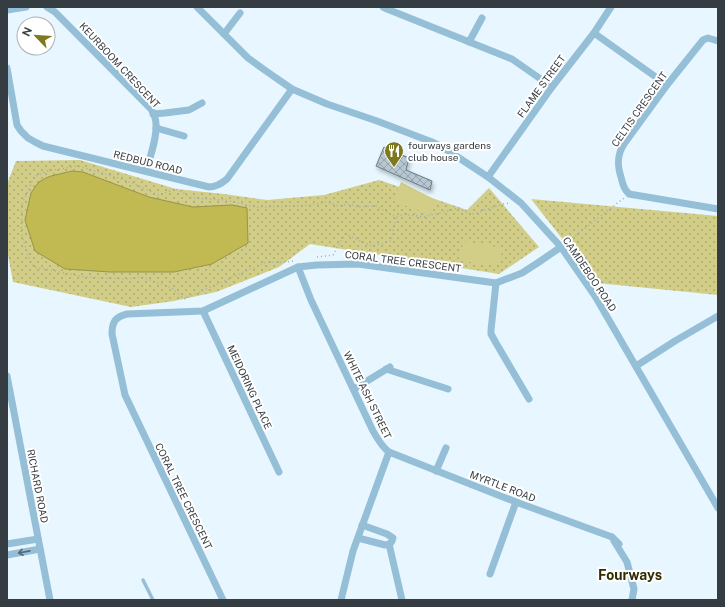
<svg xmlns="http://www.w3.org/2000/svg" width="725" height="607" font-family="'Public Sans',sans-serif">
<defs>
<pattern id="park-dots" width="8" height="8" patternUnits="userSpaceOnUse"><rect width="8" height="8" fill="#d2ce88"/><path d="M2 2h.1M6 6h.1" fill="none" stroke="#aba871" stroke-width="1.8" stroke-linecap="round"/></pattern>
<pattern id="building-cross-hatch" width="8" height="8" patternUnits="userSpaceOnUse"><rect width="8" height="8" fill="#b6c7d2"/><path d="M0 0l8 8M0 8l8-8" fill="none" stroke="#95a3ac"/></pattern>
<filter id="shadow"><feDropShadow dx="1.5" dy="3" stdDeviation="2" flood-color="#0004"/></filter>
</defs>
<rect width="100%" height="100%" fill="#e7f6ff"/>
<!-- park -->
<g fill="url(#park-dots)">
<path d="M80,160l96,29 48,5 43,6 57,-5 55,-15 88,30 22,-22 50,59 -40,27 -189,-30 -31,23 -63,25 -42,9 -43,6 -118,-25 -6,-32v-66l9,-23z"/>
<path d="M531,199l187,17v79l-121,-12z"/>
</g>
<!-- garden -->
<g fill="#d2ce88">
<path d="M401,182l35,18 -6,15 -37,-14z"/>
<path d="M463,241l40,7 -4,17 -39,-4z"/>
</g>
<!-- water -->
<path fill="#c1ba52" stroke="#97944d" d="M72,171l11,1 66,25 44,10 39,-2 15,3 1,35 -36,21 -38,8h-64l-45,-3 -30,-18 -10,-31 6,-27 4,-6 4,-5 7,-4 5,-2z"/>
<!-- building -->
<path fill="url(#building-cross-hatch)" stroke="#6b7b85" filter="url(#shadow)" d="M384,147l25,11 -3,12 26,11 -2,9 -54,-24z"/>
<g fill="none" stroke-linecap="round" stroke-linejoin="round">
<!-- path -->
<g stroke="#a0acb3" stroke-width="1.5" stroke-dasharray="1 3" stroke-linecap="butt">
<path d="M566,243l58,-45"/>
<path d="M317,257l16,-2 12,-21 27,12 19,-5 3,-14 2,-10"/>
<path d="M293,261l-6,1h-21l-82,37 -12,-11 -30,-11 -16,2 -41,-2 -51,-10 -6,-11 -7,-24 1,-28 12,-27 13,-6 31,-5 34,10 20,7 26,12 18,-6 16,9 33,2 30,7 48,-1 24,-4 11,4 12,-2 8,3 18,-1 20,11 9,-3 18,3 36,-9 11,7 33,-11 7,-1"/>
</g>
<!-- service -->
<path stroke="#95bed7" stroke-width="3.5" d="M143,580l10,20"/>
<!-- minor -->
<g stroke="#95bed7" stroke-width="7">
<path d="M47,7l8,5 96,97c3,5 5,10 5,15 1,15 -6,33 -10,47"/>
<path d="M197,7l51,51 18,13 26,18 35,15 50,17 55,21 12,6 44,29 33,26 40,44 34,49 123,212"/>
<path d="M383,7l4,2 125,50 40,28"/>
<path d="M7,10l19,-3"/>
<path d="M594,33l73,52"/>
<path d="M224,34l16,-21"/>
<path d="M718,41l-10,-3 -5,2 -36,45 -43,59c-7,11 -7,21 -3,33 2,8 3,12 8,17l89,15"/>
<path d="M469,42l13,-24"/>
<path d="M7,68l10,57 4,6 7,7 7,4 8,4 166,41c7,0 12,-3 18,-8l65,-90"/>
<path d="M153,114l12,-1 24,-3 13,-7"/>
<path d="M156,128l28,8"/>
<path d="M488,177l64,-90 42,-54 17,-26"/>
<path d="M298,267l13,33 62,131c5,8 8,15 16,21l-36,99 -12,49"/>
<path d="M496,283l-5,47v4l5,9 33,56"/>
<path d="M203,311l76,161"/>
<path d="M636,366l39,-25 43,-25"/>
<path d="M386,369l62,20"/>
<path d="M7,376l43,224"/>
<path d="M354,389l36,-22"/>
<path d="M389,452l127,50 96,35 7,7 -7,-7"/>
<path d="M436,471l10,-23"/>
<path d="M358,538l27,7c5,0 7,-2 8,-7l-6,-4 -25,-9"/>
<path d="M614,541l13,21 7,27 -2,11"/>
<path d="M7,544l31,-5"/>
<path d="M389,544l13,56"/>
<path d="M7,555l33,-6"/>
<path d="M490,574l26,-72"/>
<path d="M223,600l-98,-205 -13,-61c0,-12 3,-17 15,-20l76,-3 95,-44 19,-2 41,-1 138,19 26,-10 14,-9 25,-17"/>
</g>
</g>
<!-- one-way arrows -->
<defs><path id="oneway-shaft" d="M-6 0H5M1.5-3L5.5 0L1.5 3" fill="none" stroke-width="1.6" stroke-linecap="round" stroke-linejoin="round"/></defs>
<use stroke="#576a76" href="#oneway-shaft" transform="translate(24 552) rotate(169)"/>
<!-- icons -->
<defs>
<symbol id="restaurant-pin" viewBox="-11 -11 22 30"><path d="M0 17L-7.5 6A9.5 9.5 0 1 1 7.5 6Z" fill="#7e781e" stroke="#fff"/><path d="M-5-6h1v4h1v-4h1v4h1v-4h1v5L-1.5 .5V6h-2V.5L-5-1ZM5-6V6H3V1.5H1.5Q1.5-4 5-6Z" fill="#fff"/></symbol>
</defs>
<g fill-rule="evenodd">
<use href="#restaurant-pin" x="383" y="140" width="22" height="30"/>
</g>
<g text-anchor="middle" stroke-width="4" stroke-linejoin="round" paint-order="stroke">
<!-- street labels -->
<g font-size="10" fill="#363d42" stroke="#fff">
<text transform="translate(120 65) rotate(47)" y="4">KEURBOOM CRESCENT</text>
<text transform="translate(541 86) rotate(-54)" y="4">FLAME STREET</text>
<text transform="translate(639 109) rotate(-55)" y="4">CELTIS CRESCENT</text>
<text transform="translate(148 162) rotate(14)" y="4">REDBUD ROAD</text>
<text transform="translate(403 261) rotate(7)" y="4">CORAL TREE CRESCENT</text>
<text transform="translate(590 274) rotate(56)" y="4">CAMDEBOO ROAD</text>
<text transform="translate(250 387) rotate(65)" y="4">MEIDORING PLACE</text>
<text transform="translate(368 395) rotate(64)" y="4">WHITE ASH STREET</text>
<text transform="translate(38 486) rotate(79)" y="4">RICHARD ROAD</text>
<text transform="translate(503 486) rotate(21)" y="4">MYRTLE ROAD</text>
<text transform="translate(184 496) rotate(64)" y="4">CORAL TREE CRESCENT</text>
</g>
<!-- poi labels -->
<g font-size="10" fill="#363d42" stroke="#fff" text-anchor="start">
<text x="408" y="149">fourways gardens<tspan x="408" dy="12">club house</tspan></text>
</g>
<!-- district labels -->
<g font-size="14" font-weight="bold" fill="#302d02" stroke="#fff">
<text x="630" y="580">Fourways</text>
</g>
</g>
<!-- border -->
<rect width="725" height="607" fill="none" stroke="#363d42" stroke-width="16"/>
<!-- north arrow -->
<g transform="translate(36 36) rotate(295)"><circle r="19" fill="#ffffff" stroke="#afb1b3"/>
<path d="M0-3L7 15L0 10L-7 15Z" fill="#7e781e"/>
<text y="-6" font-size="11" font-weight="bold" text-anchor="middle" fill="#363d42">N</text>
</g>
</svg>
